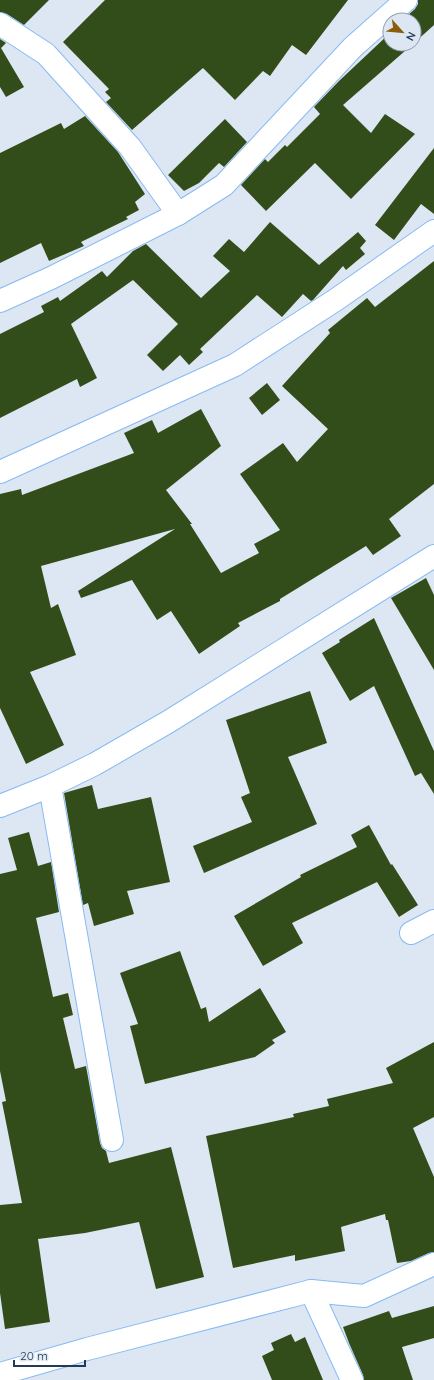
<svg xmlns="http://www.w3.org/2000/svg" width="434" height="1380" font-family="Quicksand,sans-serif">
<rect width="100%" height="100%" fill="#dde7f3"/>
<!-- building -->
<g fill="#334d1a">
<path d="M0,0h49l-25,25 -17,-11 -7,-2z"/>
<path d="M105,0h243l-42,55 -14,-10 -22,31 -7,-5 -28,29 -32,-32 -71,62 -26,-28 5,-4 -6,-6 4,-3 -46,-47z"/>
<path d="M418,0h16v25l-20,18v-23h-9l4,-4 -1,-1 7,-6 3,-5z"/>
<path d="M390,33v11h23l-70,61 28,28 14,-19 30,20 -64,65 -36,-36 -49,48 -25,-26 24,-26 3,3 17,-17 2,2 33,-33 -6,-7 25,-26z"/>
<path d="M0,39l6,4 -5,5 23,39 -18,10 -6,-10z"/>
<path d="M85,116l33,36 27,42 -10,8 4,8 -13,7 2,2 -47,23 3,4 -35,15 -8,-18 -41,20v-110l61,-30 3,6z"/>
<path d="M225,119l22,23 -23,25 -5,-4 -20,20 -15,8 -16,-16z"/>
<path d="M434,148v66l-13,-10 -27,36 -19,-15z"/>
<path d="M270,222l49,43 39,-33 8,9 -6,7 5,6 -19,16 -3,-4 -30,34 -2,1 -8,-7 -21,23 -25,-22 -57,54 3,3 -14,13 -9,-10 -17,16 -16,-16 31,-31 -45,-44 -62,44 26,54 -17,9 -3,-8 -77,39v-84l44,-22 -3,-6 17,-9 2,4 42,-30 5,6 26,-26 13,-7 55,54 29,-27 -17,-15 16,-17 15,13z"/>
<path d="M434,261v223l-45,35 12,17 -28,19 -7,-9 -86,53v2l-42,22 2,3 -41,28 -28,-43 -14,9 -25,-40 -51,18 -3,-7 97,-62 -134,37 10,42 7,-4 18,51 -46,17 34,73 -38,19 -26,-56v-214l21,-5 1,6 112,-42 -10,-20 28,-13 6,13 43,-24 20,37 -55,44 26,34h-2l31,49 38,-20 -5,-9 26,-14 -40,-56 43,-31 14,19 31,-33 -46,-43 48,-53 -2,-3 39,-32 8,9z"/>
<path d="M267,383l13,17 -18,15 -13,-17z"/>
<path d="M426,578l8,17v75l-43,-72z"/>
<path d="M374,618l60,133v43l-13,-21 -6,3 -41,-90 -24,15 -28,-48 18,-11 -1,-2z"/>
<path d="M310,691l17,52 -39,14 29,67 -113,49 -11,-27 59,-24 -11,-25 9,-4 -24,-73z"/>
<path d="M92,785l6,24 53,-12 19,85 -43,9 7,23 -40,12 -6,-23 -5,2 -19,-112z"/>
<path d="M369,825l22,40 1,-1 26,41 -19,12 -22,-35 -85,41 11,20 -40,23 -29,-50 67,-39 -1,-2 57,-28 -6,-12z"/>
<path d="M29,832l9,34 13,-4 8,50 -23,6 17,79 15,-4 5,22 -10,3 12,51 11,-3 14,77 2,5 4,3 3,12 62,-16 33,130 -48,12 -17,-67 -54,11 -47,6 12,83 -45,7 -5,-36v-88l22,-2 -20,-101 4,-1 -6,-30v-197l17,-4 -9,-32z"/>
<path d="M180,951l21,58 5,-2 3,15 51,-34 26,44 -14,8 3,3 -20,14 -110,27 -15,-58 8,-2 -18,-51z"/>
<path d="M434,1042v75l-21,11 21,49v75l-5,1 -18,8 -14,2 -9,-43h-2l-1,-6 -44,13 4,24 -50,10v-6l-62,13 -27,-132 88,-19 -1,-3 36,-8 -2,-7 66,-16 -7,-15z"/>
<path d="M434,1306v32l-32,9 11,33h-49l-1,-5 -14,-32 -6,-16 46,-16 3,7z"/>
<path d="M291,1334l4,8 10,-5 18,43h-51l-10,-24 12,-6 -3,-7z"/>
</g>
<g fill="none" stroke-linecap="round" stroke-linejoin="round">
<defs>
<g id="street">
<path d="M0,24l46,30 84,93 48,67"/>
<path d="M0,301l51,-23 127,-64 46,-29 129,-138 53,-47"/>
<path d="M0,472l235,-107 102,-66 97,-68"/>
<path d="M50,786l62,354"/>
<path d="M0,806l50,-20 45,-22 73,-42 266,-166"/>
<path d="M411,933l23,-12"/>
<path d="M311,1291l41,89"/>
<path d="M0,1374l87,-25 224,-58 53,5 70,-32"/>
</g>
</defs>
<!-- street casing -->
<use href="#street" stroke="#87baf3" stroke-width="24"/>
<!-- street -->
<use href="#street" stroke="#fff" stroke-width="22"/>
</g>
<!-- north arrow -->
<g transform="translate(402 32) rotate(117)"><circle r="19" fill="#dde7f3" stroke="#93a2b3"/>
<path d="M0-3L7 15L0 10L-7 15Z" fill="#8e5c08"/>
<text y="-6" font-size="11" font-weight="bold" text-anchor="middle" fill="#253a52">N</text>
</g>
<!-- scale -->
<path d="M14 1360v6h71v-6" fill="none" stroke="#253a52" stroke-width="2"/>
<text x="20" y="1360" font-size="12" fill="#253a52" stroke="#dde7f3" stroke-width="3" paint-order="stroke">20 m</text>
</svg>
